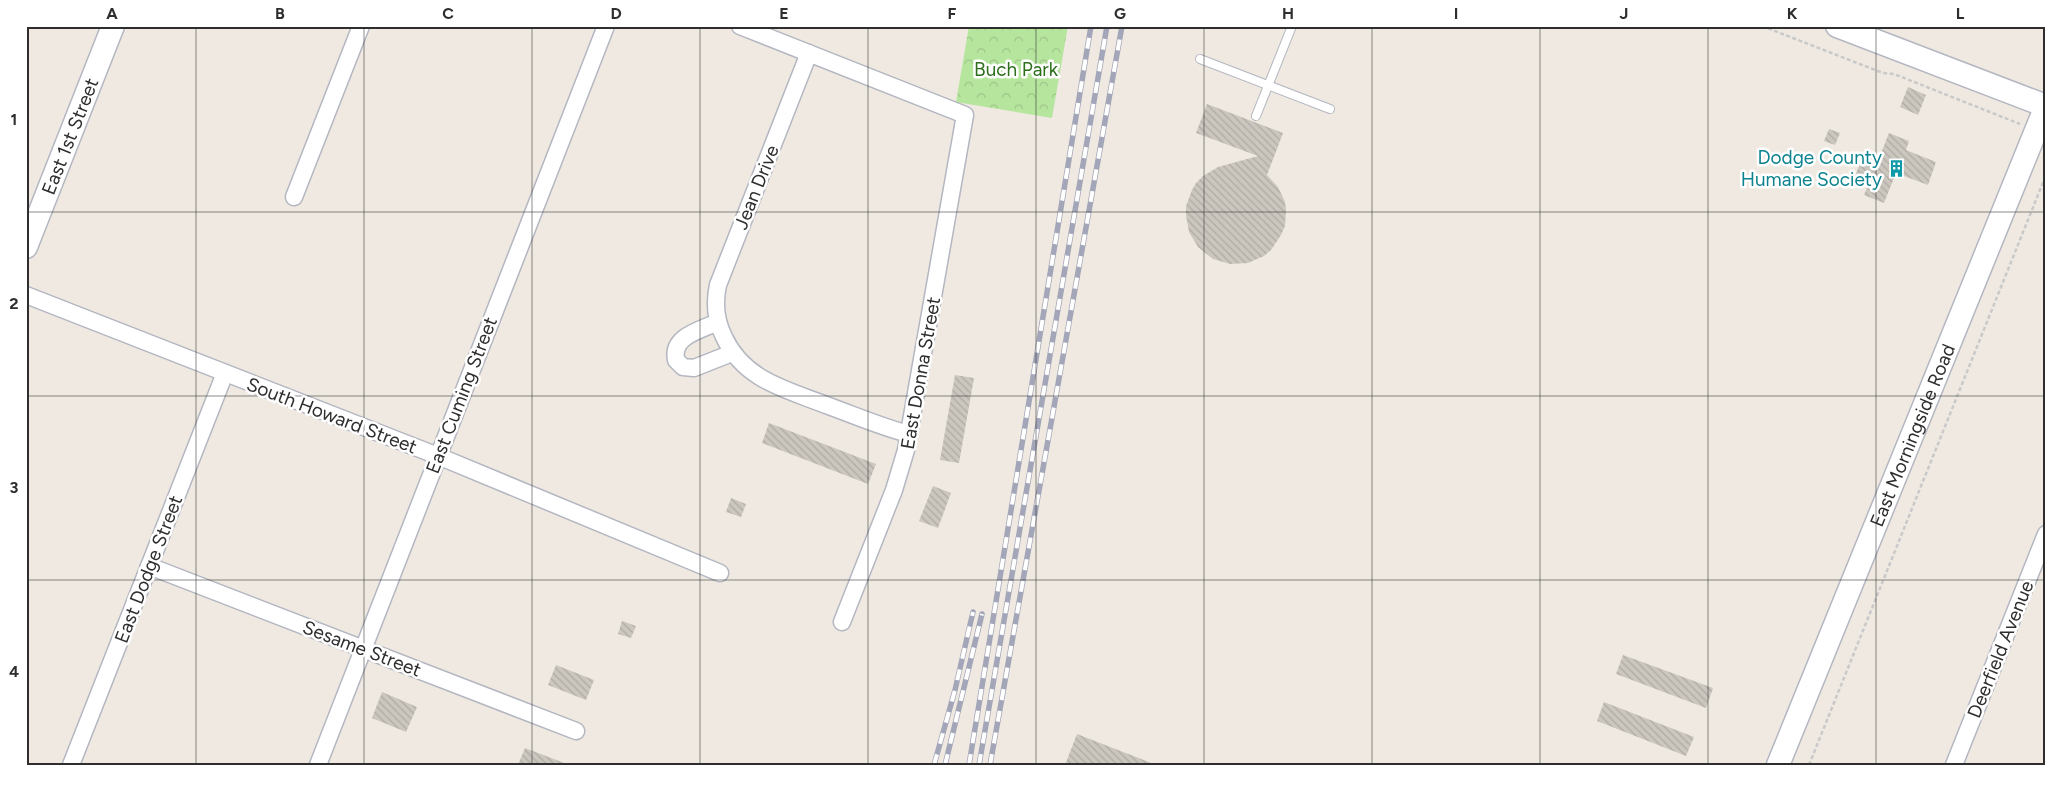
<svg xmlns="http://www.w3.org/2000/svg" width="2072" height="791" font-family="Figtree,sans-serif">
<defs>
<pattern id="park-crowns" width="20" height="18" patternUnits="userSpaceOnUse" patternTransform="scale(1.25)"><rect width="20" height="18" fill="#b6e59e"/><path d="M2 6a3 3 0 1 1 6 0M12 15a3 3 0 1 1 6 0" fill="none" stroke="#9dc588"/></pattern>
<pattern id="building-back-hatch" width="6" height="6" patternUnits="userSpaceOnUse" patternTransform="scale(1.25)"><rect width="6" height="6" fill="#cbc7bf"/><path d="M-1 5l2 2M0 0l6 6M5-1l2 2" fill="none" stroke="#afaba4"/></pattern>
</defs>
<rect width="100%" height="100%" fill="#efe9e1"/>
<!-- park -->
<path fill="url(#park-crowns)" d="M969,26h99l-16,92 -96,-16z"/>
<!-- building -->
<g fill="url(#building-back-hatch)">
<path d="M1908,87l18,8 -8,20 -18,-8z"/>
<path d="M1207,104l76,29 -16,42 11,12 7,15 1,8 -1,16 -4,9 -10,15 -7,6 -16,7 -18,1 -17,-5 -15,-12 -9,-15 -3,-17v-9l6,-16 4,-7 7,-7 15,-9 40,-11 -62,-23z"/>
<path d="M1829,129l11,4 -5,12 -11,-4z"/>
<path d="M1889,133l20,8 -3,9 30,12 -8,23 -32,-12 -12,30 -20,-8 4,-10 -14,-6 11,-29 15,6z"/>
<path d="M955,375l19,3 -15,85 -19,-3z"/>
<path d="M769,423l107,41 -8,20 -106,-41z"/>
<path d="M933,486l18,7 -13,35 -19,-7z"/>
<path d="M731,498l15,6 -5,13 -15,-5z"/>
<path d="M622,621l14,5 -5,12 -13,-4z"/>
<path d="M1623,655l90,33 -7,20 -90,-34z"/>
<path d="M556,665l38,15 -8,20 -38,-15z"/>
<path d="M382,692l35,15 -11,25 -34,-14z"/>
<path d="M1604,702l90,35 -8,19 -89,-35z"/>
<path d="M1077,734l77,30v1h-89z"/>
<path d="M525,748l42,16v1h-49z"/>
</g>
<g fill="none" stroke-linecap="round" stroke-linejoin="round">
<defs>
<g id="lane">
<path d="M1200,59l130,50"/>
<path d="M1256,116l36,-90"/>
</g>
<g id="street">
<path d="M740,26l225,89 -59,335 -12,40 -52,132"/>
<path d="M809,53l-91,232c-4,18 -2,36 6,52 20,43 61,52 102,68 28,10 55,22 83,29"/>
<path d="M294,197l67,-171"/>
<path d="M26,295l412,161 282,117"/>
<path d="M718,322c-17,8 -47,14 -42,38l7,7 11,1 38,-15"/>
<path d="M149,566l427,165"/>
<path d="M71,765l154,-392"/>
<path d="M318,765l288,-739"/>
<path d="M1954,765l92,-231"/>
</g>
<g id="secondary">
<path d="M1837,26l209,80"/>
<path id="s1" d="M26,247l87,-221"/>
<path id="s2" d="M1778,765l268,-659"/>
</g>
</defs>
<!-- lane casing -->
<use href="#lane" stroke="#b4b7c1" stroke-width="10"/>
<!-- street casing -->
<use href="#street" stroke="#b4b7c1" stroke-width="19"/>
<!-- secondary casing -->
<use href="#secondary" stroke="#b4b7c1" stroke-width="25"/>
<!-- path -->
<g stroke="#c9c9c9" stroke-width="2.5" stroke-dasharray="4 2.5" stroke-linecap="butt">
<path d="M1762,26l121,47 11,1 126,50"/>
<path d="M1809,765l237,-590"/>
</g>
<!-- lane -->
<use href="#lane" stroke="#fff" stroke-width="8"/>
<!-- street -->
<use href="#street" stroke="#fff" stroke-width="16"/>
<!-- secondary -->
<use href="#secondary" stroke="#fff" stroke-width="22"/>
<defs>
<g id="rail">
<path d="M934,765l21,-75 18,-78"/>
<path d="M945,765l37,-151"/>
<path d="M969,765l122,-739"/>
<path d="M979,765l128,-739"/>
<path d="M990,765l132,-739"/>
</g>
</defs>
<!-- rail casing -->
<use href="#rail" stroke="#a3a6b8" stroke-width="5.5"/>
<!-- rail -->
<use href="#rail" stroke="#fff" stroke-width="4" stroke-dasharray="11" stroke-linecap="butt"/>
</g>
<!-- grid -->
<path fill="none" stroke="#2e2e2e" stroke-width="1" stroke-opacity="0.55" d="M196,26v739M364,26v739M532,26v739M700,26v739M868,26v739M1036,26v739M1204,26v739M1372,26v739M1540,26v739M1708,26v739M1876,26v739M26,212h2020M26,396h2020M26,580h2020"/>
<!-- icons -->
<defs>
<symbol id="building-bare" viewBox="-9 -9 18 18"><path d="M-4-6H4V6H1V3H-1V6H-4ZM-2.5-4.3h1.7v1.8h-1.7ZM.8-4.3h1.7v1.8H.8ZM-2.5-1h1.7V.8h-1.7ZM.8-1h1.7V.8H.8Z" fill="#0f9aa8" stroke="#fff" stroke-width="2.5" paint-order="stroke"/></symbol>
</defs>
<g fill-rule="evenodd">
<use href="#building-bare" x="1884" y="156" width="25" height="25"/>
</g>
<g text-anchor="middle" stroke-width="5" stroke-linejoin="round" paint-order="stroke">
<!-- park labels -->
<g font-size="19" fill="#2c6e1b" stroke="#fff">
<text x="1016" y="76">Buch Park</text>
</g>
<!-- street labels -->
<g font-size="19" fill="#2e2e2e" stroke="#fff">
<text dy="7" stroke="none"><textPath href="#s1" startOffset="119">East 1st Street</textPath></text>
<text transform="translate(756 187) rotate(-68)" y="7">Jean Drive</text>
<text transform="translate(920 373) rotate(-80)" y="7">East Donna Street</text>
<text transform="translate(461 395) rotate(-69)" y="7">East Cuming Street</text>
<text transform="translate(332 415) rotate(21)" y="7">South Howard Street</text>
<text dy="7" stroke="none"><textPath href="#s2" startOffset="356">East Morningside Road</textPath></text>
<text transform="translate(148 569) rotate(-69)" y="7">East Dodge Street</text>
<text transform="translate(362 648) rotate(21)" y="7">Sesame Street</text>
<text transform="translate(2000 649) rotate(-68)" y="7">Deerfield Avenue</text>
</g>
<!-- culture labels -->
<g font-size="19" fill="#0d838f" stroke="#fff" text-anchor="end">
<text x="1882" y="164">Dodge County<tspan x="1882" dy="22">Humane Society</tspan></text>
</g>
</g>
<!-- border -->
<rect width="2072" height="791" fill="none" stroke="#ffffff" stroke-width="55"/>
<rect x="28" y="28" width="2016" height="736" fill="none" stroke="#2e2e2e" stroke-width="2"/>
<g font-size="16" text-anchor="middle" font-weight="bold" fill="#2e2e2e">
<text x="112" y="19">A</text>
<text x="280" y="19">B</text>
<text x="448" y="19">C</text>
<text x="616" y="19">D</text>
<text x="784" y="19">E</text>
<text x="952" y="19">F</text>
<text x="1120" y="19">G</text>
<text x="1288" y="19">H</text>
<text x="1456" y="19">I</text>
<text x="1624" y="19">J</text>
<text x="1792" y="19">K</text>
<text x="1960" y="19">L</text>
<text x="14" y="125">1</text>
<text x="14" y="309">2</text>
<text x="14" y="493">3</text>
<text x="14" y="677">4</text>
</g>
</svg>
